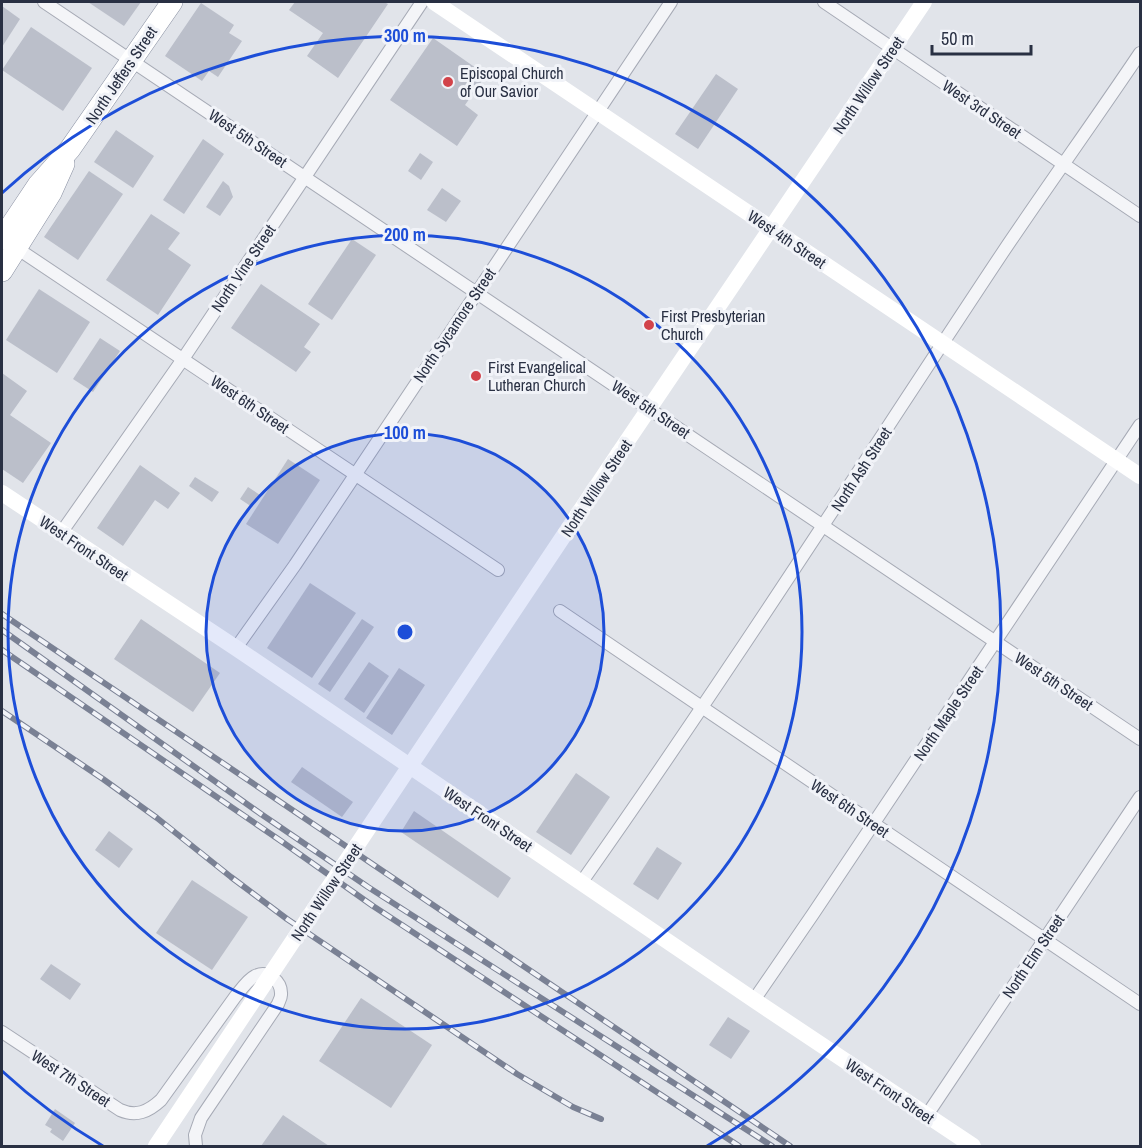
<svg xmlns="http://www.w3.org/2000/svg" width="1142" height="1148" font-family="'Archivo Narrow',sans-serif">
<rect width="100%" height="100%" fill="#e1e4ea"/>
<!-- building -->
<g fill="#bbbfca">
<path d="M88,2h53l-17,24z"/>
<path d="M295,2h89l4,2 -50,74 -31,-22 16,-23 -34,-23z"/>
<path d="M201,3l33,22 -5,8 13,8 -24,36 -9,-6 -7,10 -37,-25z"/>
<path d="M2,6l18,13 -18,28z"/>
<path d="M31,27l61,41 -29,43 -61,-41z"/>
<path d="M433,38l53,37 -21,30 13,10 -21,31 -67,-46z"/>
<path d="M716,74l22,15 -40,60 -23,-15z"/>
<path d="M116,130l38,26 -21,32 -39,-26z"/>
<path d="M203,139l21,15 -40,60 -21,-14z"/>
<path d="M420,153l13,9 -12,18 -13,-9z"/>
<path d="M89,171l34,23 -45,66 -34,-23z"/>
<path d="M223,181l6,5 4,11 -13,19 -14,-9z"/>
<path d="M442,188l19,13 -15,21 -19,-12z"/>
<path d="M151,214l29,19 -12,16 23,16 -33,50 -52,-35z"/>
<path d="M352,239l24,16 -44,65 -24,-16z"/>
<path d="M261,284l59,40 -16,23 7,5 -15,20 -65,-44z"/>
<path d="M39,289l51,33 -33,51 -51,-33z"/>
<path d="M100,338l20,13 -27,41 -20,-13z"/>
<path d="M2,373l25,18 -17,24 41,28 -28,40 -21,-14z"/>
<path d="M288,459l32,21 -42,64 -32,-20z"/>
<path d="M140,465l40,28 -12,16 -13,-9 -32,46 -26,-18z"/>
<path d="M195,477l24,15 -7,10 -23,-16z"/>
<path d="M248,487l12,8 -8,12 -12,-8z"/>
<path d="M310,583l46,30 -44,65 -45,-30z"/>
<path d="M141,619l79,54 -27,39 -79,-53z"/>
<path d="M362,619l12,8 -44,65 -12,-8z"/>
<path d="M369,662l20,14 -25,37 -20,-14z"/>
<path d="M399,668l26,17 -33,50 -26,-17z"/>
<path d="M302,767l51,35 -11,15 -51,-35z"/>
<path d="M576,773l34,24 -39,58 -35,-23z"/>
<path d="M414,811l97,67 -13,20 -97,-66z"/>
<path d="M109,831l24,18 -14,19 -24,-18z"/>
<path d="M657,847l25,16 -24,37 -25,-16z"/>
<path d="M192,880l56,37 -36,53 -56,-37z"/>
<path d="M51,964l30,20 -11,16 -30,-21z"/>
<path d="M361,998l71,47 -41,63 -72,-47z"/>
<path d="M728,1017l22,14 -19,28 -22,-14z"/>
<path d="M55,1109l20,14 -12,18 -13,-9 2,-3 -7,-4z"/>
<path d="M283,1115l46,31h-68z"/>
</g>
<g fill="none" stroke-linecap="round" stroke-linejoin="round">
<defs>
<g id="street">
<path d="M44,2l1096,737"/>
<path d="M824,2l316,214"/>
<path d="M12,245l486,325"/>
<path d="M61,533l122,-174 239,-357"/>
<path d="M560,611l580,393"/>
<path d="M236,648l59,-83 376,-563"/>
<path d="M581,883c146,-207 282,-420 422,-631 45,-67 92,-132 137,-199"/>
<path d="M754,1000l59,-86 327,-489"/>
<path d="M2,1032l118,78c16,7 28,2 41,-10l74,-103c6,-7 12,-17 20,-21 13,-6 27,5 26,19 0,3 -2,6 -3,9l-77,114 -6,17 1,11"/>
<path d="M927,1115l213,-318"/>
</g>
<g id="highway">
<path d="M2,239l36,-54 32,-36 102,-147"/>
<path d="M2,271l49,-78 13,-29"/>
</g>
</defs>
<!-- street casing -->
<use href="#street" stroke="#a6aab5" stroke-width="14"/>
<!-- highway casing -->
<use href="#highway" stroke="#888fa1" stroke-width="22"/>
<!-- street -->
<use href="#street" stroke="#f4f5f8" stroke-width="12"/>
<!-- secondary -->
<g stroke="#fff" stroke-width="16">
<path d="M434,2l706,474"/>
<path d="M619,453l305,-451"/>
<path d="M2,493l234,155 518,352 219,146"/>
</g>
<!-- highway -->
<use href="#highway" stroke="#fff" stroke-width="21"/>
<defs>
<g id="rail">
<path d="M2,614l788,532"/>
<path d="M2,630l259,184 107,73 404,259"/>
<path d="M2,650l279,191 92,65 366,240"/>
<path d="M2,711l101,68 54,39 74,59 56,42 230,155 56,33 28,12"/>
</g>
</defs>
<!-- rail casing -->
<use href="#rail" stroke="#7a8194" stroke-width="6"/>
<!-- rail -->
<use href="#rail" stroke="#f1f3f8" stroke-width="4" stroke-dasharray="11" stroke-linecap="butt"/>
<!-- secondary-bridge -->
<path stroke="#fff" stroke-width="16" d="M156,1146l463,-693"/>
</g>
<!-- distance rings -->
<circle cx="405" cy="632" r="199" fill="#1d4ed8" fill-opacity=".12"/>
<g fill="none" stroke="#1d4ed8" stroke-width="3">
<circle cx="405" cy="632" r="199"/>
<circle cx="405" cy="632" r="397"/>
<path d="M103 1146A596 596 0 0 1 2 1071M2 193A596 596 0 1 1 707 1146"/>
</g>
<!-- markers -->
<g fill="#d2434a" stroke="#f1f3f8" stroke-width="2">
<circle cx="448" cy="82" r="6"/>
<circle cx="649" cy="325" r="6"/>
<circle cx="476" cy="376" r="6"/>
</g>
<g text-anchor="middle" stroke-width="6" stroke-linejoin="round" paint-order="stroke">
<!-- poi labels -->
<g font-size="16" fill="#293043" stroke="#f1f3f8" text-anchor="start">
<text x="460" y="79">Episcopal Church<tspan x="460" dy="18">of Our Savior</tspan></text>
<text x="661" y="322">First Presbyterian<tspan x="661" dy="18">Church</tspan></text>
<text x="488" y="373">First Evangelical<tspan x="488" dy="18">Lutheran Church</tspan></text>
</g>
<!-- street labels -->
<g font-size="16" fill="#293043" stroke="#f1f3f8">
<text transform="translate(121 75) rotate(-56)" y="6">North Jeffers Street</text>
<text transform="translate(868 85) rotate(-56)" y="6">North Willow Street</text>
<text transform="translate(982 109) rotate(34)" y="6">West 3rd Street</text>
<text transform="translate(248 138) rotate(34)" y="6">West 5th Street</text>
<text transform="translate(787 239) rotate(34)" y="6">West 4th Street</text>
<text transform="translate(243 268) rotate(-56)" y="6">North Vine Street</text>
<text transform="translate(454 325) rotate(-56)" y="6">North Sycamore Street</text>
<text transform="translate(250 404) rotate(34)" y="6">West 6th Street</text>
<text transform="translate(651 409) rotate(34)" y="6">West 5th Street</text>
<text transform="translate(861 469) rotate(-57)" y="6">North Ash Street</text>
<text transform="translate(596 488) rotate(-56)" y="6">North Willow Street</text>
<text transform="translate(84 548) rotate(34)" y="6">West Front Street</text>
<text transform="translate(1054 681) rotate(34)" y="6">West 5th Street</text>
<text transform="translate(948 713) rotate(-56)" y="6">North Maple Street</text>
<text transform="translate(850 808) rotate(34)" y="6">West 6th Street</text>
<text transform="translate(488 819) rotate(34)" y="6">West Front Street</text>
<text transform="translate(326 892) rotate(-56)" y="6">North Willow Street</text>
<text transform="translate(1033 956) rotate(-56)" y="6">North Elm Street</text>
<text transform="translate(71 1078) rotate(33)" y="6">West 7th Street</text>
<text transform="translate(890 1091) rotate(34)" y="6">West Front Street</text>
</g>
</g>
<circle cx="405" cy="632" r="9" fill="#1d4ed8" stroke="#f1f3f8" stroke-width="3"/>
<g font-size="18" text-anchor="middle" font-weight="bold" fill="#1d4ed8" stroke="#f1f3f8" stroke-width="6" stroke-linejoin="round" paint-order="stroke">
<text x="405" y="42">300 m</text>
<text x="405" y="241">200 m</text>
<text x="405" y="439">100 m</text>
</g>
<!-- border -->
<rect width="1142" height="1148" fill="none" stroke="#293043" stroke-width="6"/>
<!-- scale -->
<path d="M932 45v9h99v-9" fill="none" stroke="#293043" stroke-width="3"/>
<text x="941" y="45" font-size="18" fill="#293043" stroke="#f1f3f8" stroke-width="4.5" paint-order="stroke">50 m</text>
</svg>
